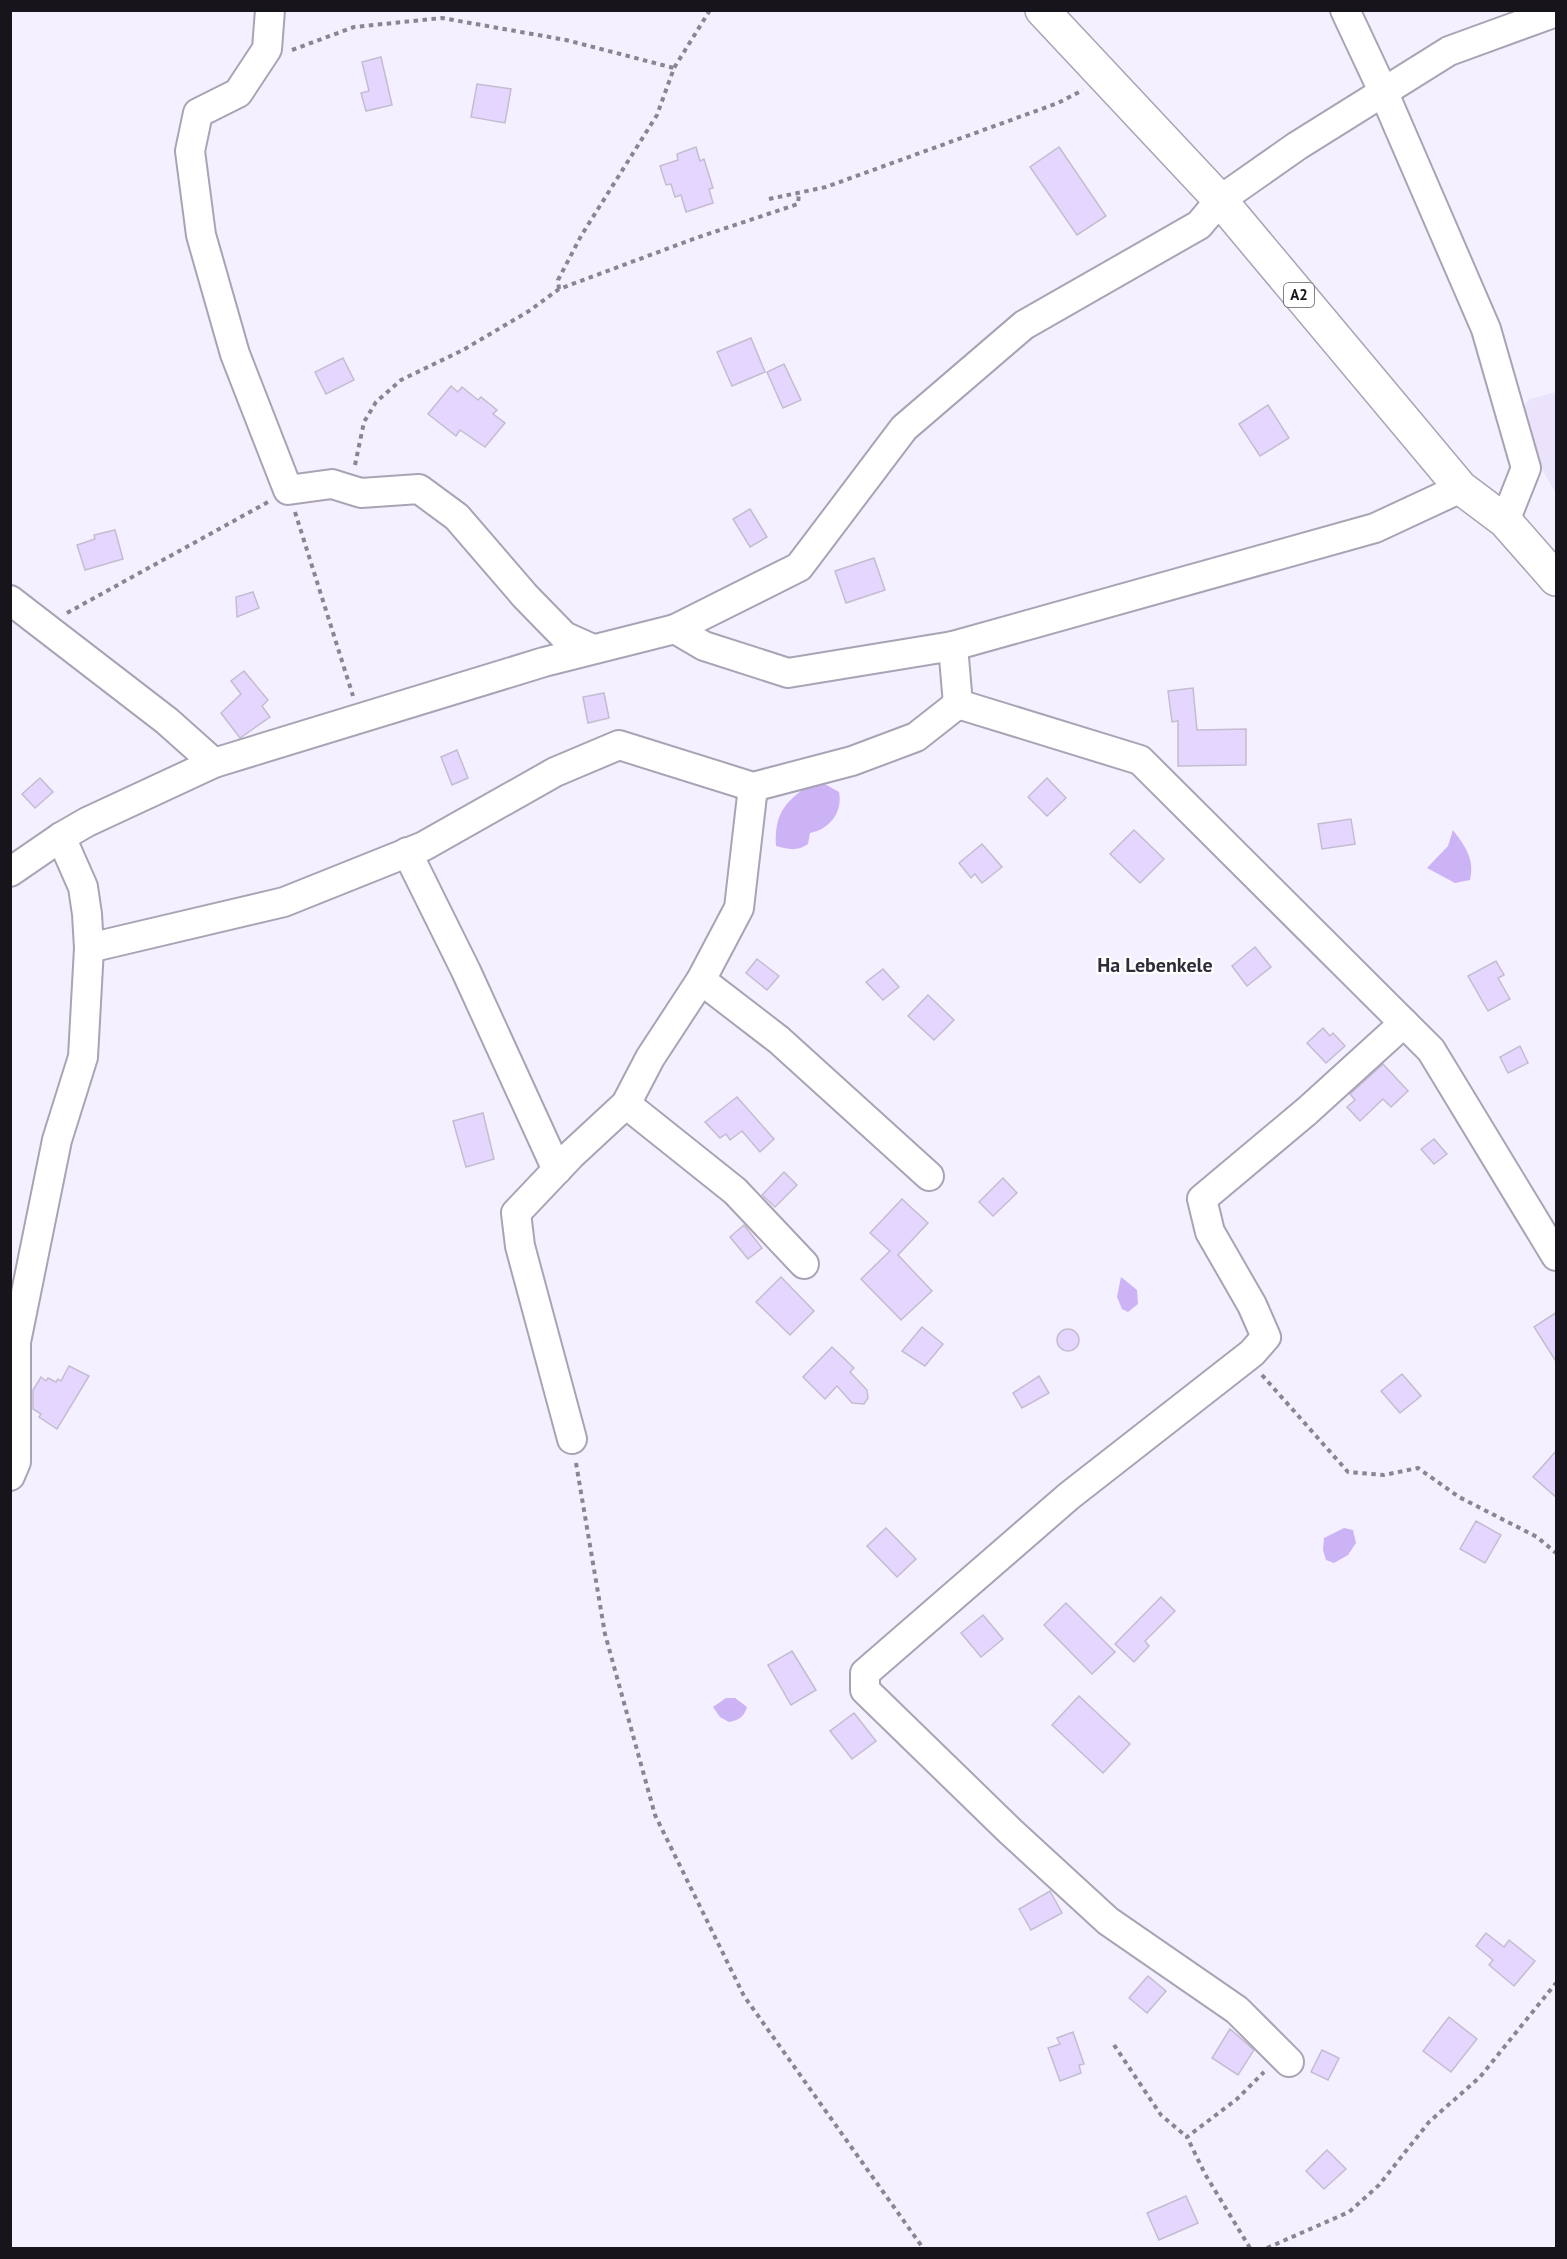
<svg xmlns="http://www.w3.org/2000/svg" width="1567" height="2259" font-family="'PT Sans',sans-serif">
<rect width="100%" height="100%" fill="#f5f0ff"/>
<!-- built -->
<path fill="#ebe2fc" d="M1556,392v101l-17,-28 -18,-56 9,-10z"/>
<!-- water -->
<g fill="#ccb3f5">
<path d="M813,782h8l18,10c4,20 -9,37 -29,41l-2,11c-12,8 -19,5 -32,2 -2,-35 11,-45 37,-64z"/>
<path d="M1453,830c12,16 22,29 17,50l-15,3 -28,-15 21,-22z"/>
<path d="M1121,1277l16,13 1,14 -10,8 -6,-3 -5,-12z"/>
<path d="M1344,1528l9,2 3,13 -8,12 -14,8 -8,-3 -3,-10 1,-12z"/>
<path d="M726,1698h9l12,9c-3,10 -8,13 -18,15l-9,-5 -7,-10z"/>
</g>
<!-- building -->
<g fill="#e4d6fe" stroke="#c4bdcf" stroke-width="1.5">
<path d="M381,57l11,48 -26,6 -5,-18 8,-2 -7,-29z"/>
<path d="M477,84l34,5 -6,34 -34,-6z"/>
<path d="M696,147l4,14 4,-2 9,29 -4,1 4,14 -27,9 -5,-17 -6,2 -4,-13 -5,1 -6,-19 18,-6 -1,-6z"/>
<path d="M1059,147l47,69 -29,19 -47,-68z"/>
<path d="M751,338l14,34 -33,14 -15,-34z"/>
<path d="M343,358l11,22 -28,14 -11,-22z"/>
<path d="M784,364l17,36 -18,8 -16,-36z"/>
<path d="M451,386l7,6 4,-5 16,13 3,-3 16,13 -4,4 12,9 -20,24 -25,-17 -4,6 -28,-22z"/>
<path d="M1268,405l21,33 -29,18 -21,-32z"/>
<path d="M750,509l17,28 -17,10 -17,-28z"/>
<path d="M115,530l8,29 -38,11 -8,-25 18,-6 -1,-4z"/>
<path d="M874,558l11,32 -39,13 -11,-32z"/>
<path d="M253,592l6,16 -22,9 -1,-20z"/>
<path d="M244,671l24,29 -6,6 8,11 -30,21 -19,-25 20,-19 -10,-13z"/>
<path d="M1193,688l4,42 49,-1v36l-68,1v-45l-6,1 -4,-31z"/>
<path d="M604,693l5,25 -21,5 -5,-26z"/>
<path d="M457,750l11,28 -16,7 -11,-28z"/>
<path d="M40,778l13,14 -18,16 -13,-14z"/>
<path d="M1047,778l19,20 -19,18 -19,-19z"/>
<path d="M1351,819l4,25 -33,5 -4,-25z"/>
<path d="M1134,830l30,29 -24,24 -30,-29z"/>
<path d="M982,844l20,23 -20,16 -7,-9 -4,4 -12,-15z"/>
<path d="M1255,947l16,20 -24,19 -15,-20z"/>
<path d="M757,959l22,17 -12,14 -21,-17z"/>
<path d="M1496,961l8,14 -6,3 12,21 -22,12 -20,-35z"/>
<path d="M883,969l16,18 -16,13 -17,-18z"/>
<path d="M928,995l26,25 -20,20 -26,-24z"/>
<path d="M1323,1028l7,8 3,-3 12,13 -19,17 -19,-20z"/>
<path d="M1520,1046l8,17 -20,10 -8,-16z"/>
<path d="M1383,1064l25,27 -17,16 -8,-8 -23,22 -13,-14 8,-7 -5,-6z"/>
<path d="M737,1097l37,42 -14,13 -18,-21 -12,9 -4,-6 -6,4 -15,-16z"/>
<path d="M483,1113l11,46 -28,8 -13,-46z"/>
<path d="M1434,1139l13,15 -13,10 -13,-15z"/>
<path d="M784,1172l13,13 -22,22 -13,-12z"/>
<path d="M1003,1178l14,15 -24,23 -14,-14z"/>
<path d="M902,1199l26,24 -30,32 34,36 -31,29 -40,-41 29,-28 -20,-18z"/>
<path d="M744,1225l18,23 -14,11 -18,-22z"/>
<path d="M781,1277l33,34 -24,24 -34,-33z"/>
<path d="M1557,1312v51l-23,-36z"/>
<path d="M922,1327l21,17 -18,22 -23,-15z"/>
<circle cx="1068" cy="1340" r="11"/>
<path d="M832,1347l22,21 -4,4 17,18 1,8 -4,6 -12,-1 -15,-17 -12,13 -22,-22z"/>
<path d="M69,1366l20,10 -32,53 -18,-12 2,-3 -8,-5v-19l8,-13 5,4 2,-3 8,4 2,-3 3,2z"/>
<path d="M1402,1374l19,22 -21,17 -19,-22z"/>
<path d="M1039,1376l10,17 -27,15 -9,-15z"/>
<path d="M1557,1450v48l-24,-21z"/>
<path d="M1476,1521l25,14 -16,28 -25,-14z"/>
<path d="M886,1528l30,31 -19,18 -30,-31z"/>
<path d="M1161,1597l14,14 -30,30 4,5 -15,16 -19,-18z"/>
<path d="M1066,1603l49,49 -23,22 -48,-49z"/>
<path d="M983,1615l20,24 -22,18 -20,-24z"/>
<path d="M792,1651l24,39 -25,15 -23,-40z"/>
<path d="M1079,1696l51,48 -27,29 -51,-48z"/>
<path d="M854,1713l22,28 -24,18 -22,-28z"/>
<path d="M1050,1891l12,22 -31,17 -12,-21z"/>
<path d="M1486,1933l18,14 5,-7 26,21 -21,25 -25,-21 4,-5 -17,-14z"/>
<path d="M1148,1976l18,15 -19,22 -18,-15z"/>
<path d="M1449,2017l28,22 -26,33 -28,-21z"/>
<path d="M1230,2029l24,21 -16,25 -26,-17z"/>
<path d="M1073,2032l11,32 -5,1 2,8 -21,8 -12,-33 12,-4 -3,-6z"/>
<path d="M1322,2050l17,8 -11,22 -17,-8z"/>
<path d="M1327,2150l19,19 -22,20 -18,-18z"/>
<path d="M1186,2196l12,27 -39,17 -12,-27z"/>
</g>
<g fill="none" stroke-linecap="round" stroke-linejoin="round">
<defs>
<g id="minor">
<path d="M270,10l-3,39 -29,44 -40,20 -8,38 11,84 34,119 53,136 44,-6 29,9 58,-4 38,28 68,79 39,40 29,13"/>
<path d="M1345,10l38,81 103,238 40,139 -21,53"/>
<path d="M10,600l157,121 47,42"/>
<path d="M675,629l124,-62 105,-139 120,-103 175,-100 21,-25 77,-54 152,-95 107,-39"/>
<path d="M953,646l5,58 182,56 291,290 125,206"/>
<path d="M407,852l59,119 91,199"/>
<path d="M10,872l51,-35 26,-15 127,-59 330,-101 131,-33 29,17 84,27 165,-27 422,-118 86,-40"/>
<path d="M89,948l195,-46 140,-56 131,-74 64,-27 134,42 99,-26 64,-24 42,-33"/>
<path d="M701,980l78,60 150,136"/>
<path d="M626,1104l109,87 69,73"/>
<path d="M572,1439l-52,-193 -4,-33 55,-58 55,-51 24,-46 51,-78 38,-72 14,-121"/>
<path d="M10,1476l6,-14v-120l41,-202 26,-83 6,-109 -2,-34 -4,-27 -22,-50"/>
<path d="M1289,2062l-52,-52 -129,-89 -98,-90 -145,-141v-17l204,-177 183,-143 14,-16 -14,-32 -42,-73 -8,-33 105,-88 97,-88"/>
</g>
<path id="major" d="M1042,10l178,190 241,288 44,33 51,58"/>
</defs>
<!-- minor casing -->
<use href="#minor" stroke="#a9a3b4" stroke-width="32"/>
<!-- major casing -->
<use href="#major" stroke="#a9a3b4" stroke-width="36"/>
<!-- path -->
<g stroke="#8a8691" stroke-width="4" stroke-dasharray="4.5 4.5" stroke-linecap="butt">
<path d="M292,50l62,-23 88,-9 124,22 108,28"/>
<path d="M769,199l57,-12 232,-84 25,-13"/>
<path d="M559,289l-1,-9 23,-44 76,-121 17,-47 36,-58"/>
<path d="M355,465l9,-43 12,-20 25,-22 62,-30 66,-39 30,-22 137,-51 102,-34 1,-11"/>
<path d="M295,512l58,184"/>
<path d="M67,613l201,-111"/>
<path d="M1262,1375l86,97 36,3 34,-7 41,29 78,40 19,16"/>
<path d="M576,1463l29,171 50,181 89,181 179,252"/>
<path d="M1114,2045l47,70 26,22"/>
<path d="M1250,2248l-45,-74 -18,-37 50,-38 27,-27"/>
<path d="M1267,2248l82,-36 30,-27 50,-63 51,-45 76,-94"/>
</g>
<!-- minor -->
<use href="#minor" stroke="#fff" stroke-width="28"/>
<!-- major -->
<use href="#major" stroke="#fff" stroke-width="33"/>
</g>
<g text-anchor="middle" stroke-width="4.5" stroke-linejoin="round" paint-order="stroke">
<!-- shield labels -->
<rect fill="#fff" stroke="#5d5b5f" stroke-width="1.5" x="1284" y="283" width="30" height="24" rx="4.5"/>
<g font-size="15" font-weight="bold" fill="#17151b">
<text x="1299" y="300">A2</text>
</g>
<!-- quarter labels -->
<g font-size="20" font-weight="bold" fill="#312c3a" stroke="#fff">
<text x="1155" y="972">Ha Lebenkele</text>
</g>
</g>
<!-- border -->
<rect width="1567" height="2259" fill="none" stroke="#17151b" stroke-width="24"/>
</svg>
